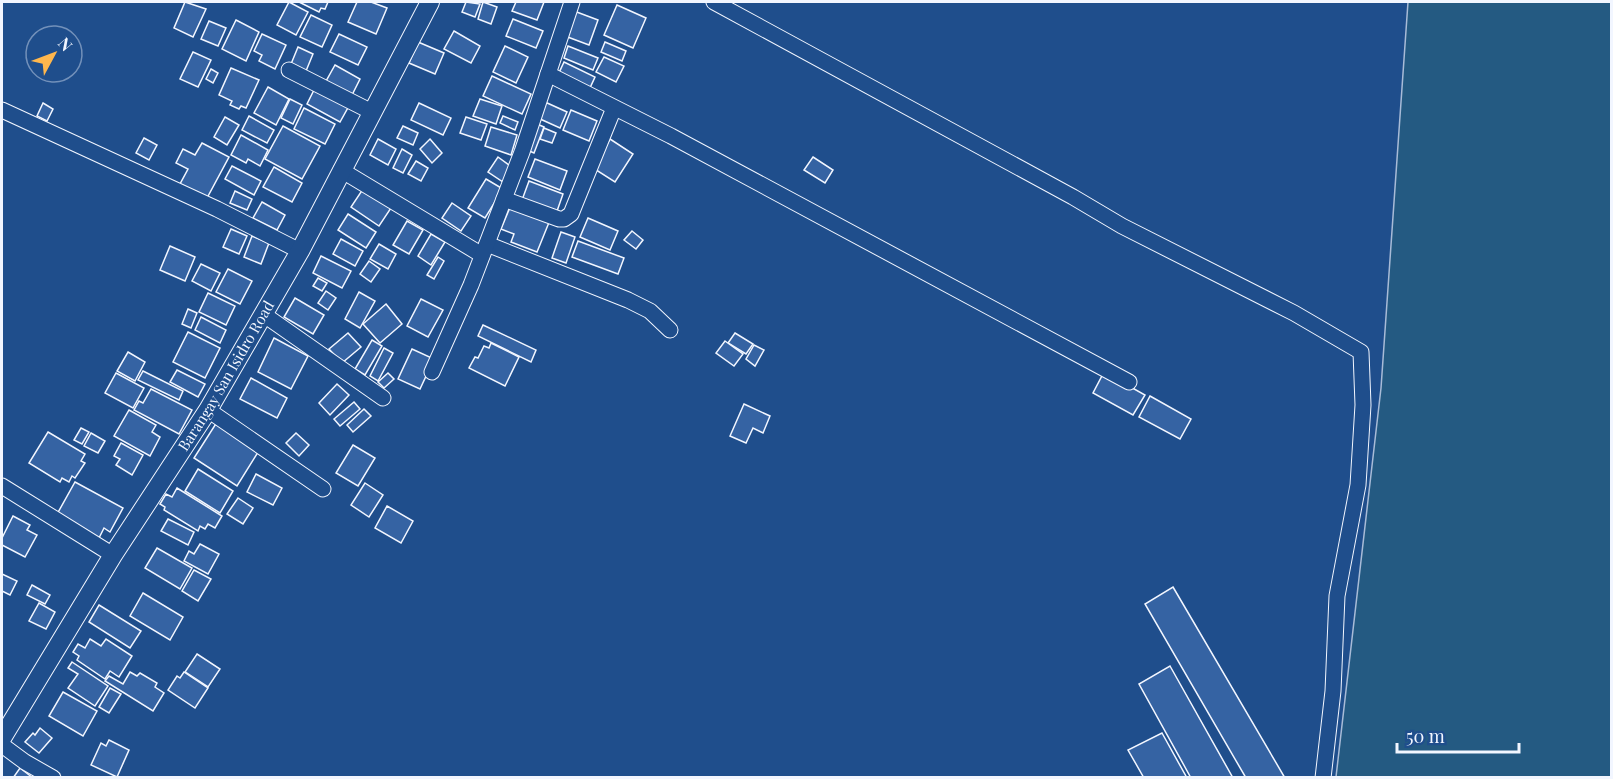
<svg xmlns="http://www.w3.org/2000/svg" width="1613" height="779" font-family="'Playfair Display',serif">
<rect width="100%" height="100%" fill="#1f4e8c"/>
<!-- green -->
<path fill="#245a82" stroke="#a8bbd7" stroke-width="1.5" d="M1408,2h203v775h-275l45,-389z"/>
<!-- building -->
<g fill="#3563a3" stroke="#f2f6ff" stroke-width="1.5">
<path d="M185,2l21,7 -13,28 -19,-9z"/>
<path d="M289,2l19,10 -12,23 -19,-10z"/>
<path d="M299,2h29l-3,7 -4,-1 -2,4z"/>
<path d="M357,2h14l16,6 -11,26 -28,-12z"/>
<path d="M466,2l14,2 -5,13 -13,-5z"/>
<path d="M483,2l14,5 -6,17 -13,-5z"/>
<path d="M516,2h28l-7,18 -25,-9z"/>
<path d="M617,5l29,13 -13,30 -29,-13z"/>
<path d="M574,11l24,9 -9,25 -24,-9z"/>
<path d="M311,15l21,10 -10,22 -22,-10z"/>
<path d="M513,19l30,12 -7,17 -30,-12z"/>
<path d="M236,20l23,12 -13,29 -24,-12z"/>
<path d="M209,21l17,7 -8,18 -17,-7z"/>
<path d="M454,31l26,15 -9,17 -27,-14z"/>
<path d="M262,34l24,11 -11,24 -16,-8 3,-6 -8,-4z"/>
<path d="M339,34l28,13 -9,18 -28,-13z"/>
<path d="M418,42l26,11 -9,21 -26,-11z"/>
<path d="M605,42l21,9 -4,10 -21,-9z"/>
<path d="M505,46l23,11 -12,26 -23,-11z"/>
<path d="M568,46l30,12 -5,12 -29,-12z"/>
<path d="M298,47l15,7 -7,17 -15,-7z"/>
<path d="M193,52l18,8 -13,27 -18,-8z"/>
<path d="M604,57l20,9 -8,16 -20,-10z"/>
<path d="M564,62l31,15 -6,13 -31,-15z"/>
<path d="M335,65l25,14 -9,18 -26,-14z"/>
<path d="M231,68l28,12 -13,28 -5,-2 -2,3 -9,-4 2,-4 -13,-6z"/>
<path d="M211,69l7,4 -5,10 -7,-4z"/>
<path d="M492,76l39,18 -9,20 -39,-18z"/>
<path d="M316,86l34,18 -10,18 -33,-18z"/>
<path d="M268,87l21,12 -13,26 -22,-12z"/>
<path d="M290,99l12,6 -9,19 -12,-6z"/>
<path d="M480,99l22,7 -6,18 -23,-8z"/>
<path d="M545,102l22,10 -7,16 -22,-10z"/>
<path d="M43,103l10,6 -6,12 -10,-5z"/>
<path d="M419,103l32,15 -8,17 -32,-15z"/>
<path d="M304,108l31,16 -10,20 -31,-15z"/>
<path d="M571,110l26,11 -8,20 -26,-11z"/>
<path d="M249,116l25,14 -7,13 -25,-13z"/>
<path d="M503,116l15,6 -3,8 -15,-7z"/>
<path d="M225,117l14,8 -12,20 -13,-8z"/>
<path d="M466,117l21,7 -6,16 -21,-7z"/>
<path d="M537,124l7,3 -10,26 -7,-3z"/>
<path d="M283,126l37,20 -18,33 -37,-20z"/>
<path d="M403,126l15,7 -5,12 -16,-7z"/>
<path d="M491,127l26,8 -6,20 -26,-9z"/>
<path d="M544,128l12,5 -4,10 -12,-4z"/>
<path d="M241,135l27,15 -8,16 -12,-7 -2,4 -15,-8z"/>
<path d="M144,138l13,7 -8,15 -13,-7z"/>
<path d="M378,139l18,10 -8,16 -18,-10z"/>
<path d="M430,139l12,14 -10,10 -12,-14z"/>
<path d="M610,139l23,15 -18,28 -22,-14z"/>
<path d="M202,143l27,14 -22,41 -27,-14 8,-15 -12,-6 7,-14 12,6z"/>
<path d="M402,149l10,6 -9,18 -10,-5z"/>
<path d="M498,157l15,11 -10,14 -15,-10z"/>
<path d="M813,157l20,13 -8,13 -21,-13z"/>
<path d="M535,159l32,12 -7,19 -32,-13z"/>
<path d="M416,161l12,7 -7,13 -13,-7z"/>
<path d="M232,166l29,15 -7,14 -29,-16z"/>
<path d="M274,167l28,16 -10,19 -29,-15z"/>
<path d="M486,179l17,10 -18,29 -17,-10z"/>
<path d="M529,181l34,13 -7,20 -34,-14z"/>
<path d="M363,189l28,19 -12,18 -28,-19z"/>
<path d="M235,191l17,8 -5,11 -17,-7z"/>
<path d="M262,202l23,13 -8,15 -24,-12z"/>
<path d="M452,203l19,13 -10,15 -19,-13z"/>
<path d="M511,205l39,15 -13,32 -26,-10 3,-8 -13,-5z"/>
<path d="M348,214l28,18 -10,16 -28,-18z"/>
<path d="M588,218l30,13 -8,19 -30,-13z"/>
<path d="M407,221l16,9 -14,24 -16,-9z"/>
<path d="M231,229l16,7 -8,18 -16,-7z"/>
<path d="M632,231l11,9 -7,9 -12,-9z"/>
<path d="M561,232l14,5 -9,26 -14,-5z"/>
<path d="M431,234l14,8 -14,23 -13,-9z"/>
<path d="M252,236l17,7 -8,21 -17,-7z"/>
<path d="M341,239l22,12 -8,15 -22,-12z"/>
<path d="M578,241l46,17 -6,16 -46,-17z"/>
<path d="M379,244l17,10 -8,15 -18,-10z"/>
<path d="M170,246l25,11 -10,24 -25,-11z"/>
<path d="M321,256l30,15 -9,17 -29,-15z"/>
<path d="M438,257l6,4 -10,18 -7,-4z"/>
<path d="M369,261l11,8 -9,13 -11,-8z"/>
<path d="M201,264l19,9 -9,18 -19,-10z"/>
<path d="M228,269l24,12 -12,23 -24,-12z"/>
<path d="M318,278l9,5 -5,8 -9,-5z"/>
<path d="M326,291l10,7 -8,12 -10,-7z"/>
<path d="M359,292l16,9 -15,27 -15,-9z"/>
<path d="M208,293l27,13 -9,19 -27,-13z"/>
<path d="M295,298l29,17 -11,19 -29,-17z"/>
<path d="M421,299l22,11 -15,27 -21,-11z"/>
<path d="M386,304l16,20 -22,19 -17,-19z"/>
<path d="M188,309l9,4 -6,15 -9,-4z"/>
<path d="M201,317l25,13 -6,13 -25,-13z"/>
<path d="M483,325l53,25 -5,12 -53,-26z"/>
<path d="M188,332l32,16 -15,30 -32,-16z"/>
<path d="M348,333l13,14 -19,16 -13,-14z"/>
<path d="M735,333l18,11 -7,10 -18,-11z"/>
<path d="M274,338l34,18 -17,33 -33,-17z"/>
<path d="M372,340l10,6 -17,29 -10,-6z"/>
<path d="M725,341l18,13 -9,12 -18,-13z"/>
<path d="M491,343l28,14 -14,29 -36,-18 6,-11 3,1 6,-12 5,2z"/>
<path d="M754,345l10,5 -9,16 -9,-7z"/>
<path d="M384,348l9,5 -15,28 -8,-5z"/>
<path d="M412,349l22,10 -14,30 -22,-10z"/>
<path d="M128,352l17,10 -10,19 -18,-10z"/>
<path d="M177,370l28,14 -7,13 -28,-15z"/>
<path d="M143,371l40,20 -4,9 -41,-20z"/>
<path d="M1104,372l41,23 -12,20 -40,-22z"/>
<path d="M116,373l28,15 -11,20 -28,-15z"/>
<path d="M388,373l6,6 -10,9 -6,-6z"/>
<path d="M251,378l36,20 -10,20 -37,-19z"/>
<path d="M337,384l12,11 -19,20 -11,-12z"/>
<path d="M151,389l41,21 -13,24 -45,-24 5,-9 4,2z"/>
<path d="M1150,396l41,23 -11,20 -41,-22z"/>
<path d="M354,402l6,7 -20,17 -6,-7z"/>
<path d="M744,404l26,12 -7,17 -10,-5 -7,15 -16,-7z"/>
<path d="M364,409l7,7 -18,16 -6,-7z"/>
<path d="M129,410l27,15 -4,7 8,5 -10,19 -36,-20z"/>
<path d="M217,422l43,27 -23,37 -43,-28z"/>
<path d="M81,428l8,4 -7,12 -8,-4z"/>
<path d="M48,432l37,22 -4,7 4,2 -10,15 -3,-2 -3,6 -7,-4 -2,4 -31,-19z"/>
<path d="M91,433l14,8 -7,12 -14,-7z"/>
<path d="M296,433l13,12 -10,11 -13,-13z"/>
<path d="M121,443l22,12 -11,20 -16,-10 4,-6 -6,-3z"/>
<path d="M353,445l22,13 -17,28 -22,-13z"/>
<path d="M198,469l35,22 -13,22 -35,-22z"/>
<path d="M256,474l26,14 -9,17 -26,-13z"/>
<path d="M75,482l48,26 -13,24 -6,-4 -6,12 -42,-24z"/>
<path d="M365,483l18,12 -14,22 -18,-12z"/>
<path d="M177,488l45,28 -7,12 -7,-4 -3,5 -5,-3 -2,5 -34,-21 1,-3 -5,-3 6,-10 6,3z"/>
<path d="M238,498l15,10 -10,16 -16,-10z"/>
<path d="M387,506l26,15 -12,22 -26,-15z"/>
<path d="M13,516l17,9 -3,5 10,5 -12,22 -23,-12v-7z"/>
<path d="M168,519l26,13 -6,13 -27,-14z"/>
<path d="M200,544l19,10 -11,20 -24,-13 5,-10 5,3z"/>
<path d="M157,548l35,20 -12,21 -35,-21z"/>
<path d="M194,570l17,9 -13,22 -16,-10z"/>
<path d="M2,574l15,7 -7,14 -8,-4z"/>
<path d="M32,585l18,10 -5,9 -18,-9z"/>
<path d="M1173,587l112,191h-39l-101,-174z"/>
<path d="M143,593l40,24 -13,23 -40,-24z"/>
<path d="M39,603l16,9 -9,17 -17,-8z"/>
<path d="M99,605l42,26 -11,17 -41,-26z"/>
<path d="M90,639l11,7 5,-7 26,17 -13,21 -9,-6 -5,8 -28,-19 2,-4 -6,-4 5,-8 7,4z"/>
<path d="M197,654l23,15 -12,18 -23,-15z"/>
<path d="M72,662l36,24 -13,20 -27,-18 10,-14 -10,-6z"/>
<path d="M1170,666l63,112h-42l-52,-94z"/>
<path d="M130,672l7,4 3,-3 17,10 -2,4 9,6 -11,18 -48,-30 4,-5 14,8z"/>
<path d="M184,672l24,16 -13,20 -27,-18 9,-14 3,2z"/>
<path d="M110,688l11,6 -12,19 -10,-6z"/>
<path d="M63,692l34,19 -14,25 -34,-20z"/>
<path d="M40,728l12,10 -13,15 -14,-11 8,-9 2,2z"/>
<path d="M1162,733l25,45h-43l-16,-28z"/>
<path d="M109,740l20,10 -12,27 -26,-12 10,-22 5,3z"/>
<path d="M20,768l13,10h-20z"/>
</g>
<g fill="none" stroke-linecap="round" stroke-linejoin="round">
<defs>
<g id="minor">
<path d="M714,2l359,195 49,29 172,87 67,39 2,53 -5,80 -21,111 -4,95 -10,87"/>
<path d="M289,70l83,42"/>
<path d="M548,74l123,62 458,246"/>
<path d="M2,110l215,99 83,42"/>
<path d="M341,170l141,85"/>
<path d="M504,199l55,20h5l7,-5 4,-10 39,-96"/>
<path d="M487,244l141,56 22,11 20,19"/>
<path d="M263,314l120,84"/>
<path d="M432,372l39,-87 51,-133 50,-150"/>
<path d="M208,410l115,79"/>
<path d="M2,486l111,69"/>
<path d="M2,745l23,17 28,16"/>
</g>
<g id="tertiary">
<path id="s1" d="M2,738l111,-183 95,-145 92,-159 130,-249"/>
</g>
</defs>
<!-- minor casing -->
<use href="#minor" stroke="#f2f6ff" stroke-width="17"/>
<!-- tertiary casing -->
<use href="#tertiary" stroke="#f2f6ff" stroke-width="20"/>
<!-- minor -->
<use href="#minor" stroke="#1f4e8c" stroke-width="15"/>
<!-- tertiary -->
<use href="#tertiary" stroke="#1f4e8c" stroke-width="18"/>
</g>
<g text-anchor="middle" stroke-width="4.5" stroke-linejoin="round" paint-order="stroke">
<!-- street labels -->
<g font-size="15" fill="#f2f6ff" stroke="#1f4e8c">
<text dy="5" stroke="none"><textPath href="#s1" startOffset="426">Barangay San Isidro Road</textPath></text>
</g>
</g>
<!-- border -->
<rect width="1613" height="779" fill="none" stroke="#f2f6ff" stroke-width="6"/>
<!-- north arrow -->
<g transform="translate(54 54) rotate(49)"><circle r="28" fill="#1f4e8c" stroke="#7391ba" stroke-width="1.5"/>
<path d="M0-4.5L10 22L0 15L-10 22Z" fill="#ffb74d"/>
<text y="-9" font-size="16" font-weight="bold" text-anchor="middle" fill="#f2f6ff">N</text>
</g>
<!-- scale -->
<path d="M1397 743v9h122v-9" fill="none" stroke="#f2f6ff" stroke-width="3"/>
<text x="1406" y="743" font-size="18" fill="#f2f6ff" stroke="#1f4e8c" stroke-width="4.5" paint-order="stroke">50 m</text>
</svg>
